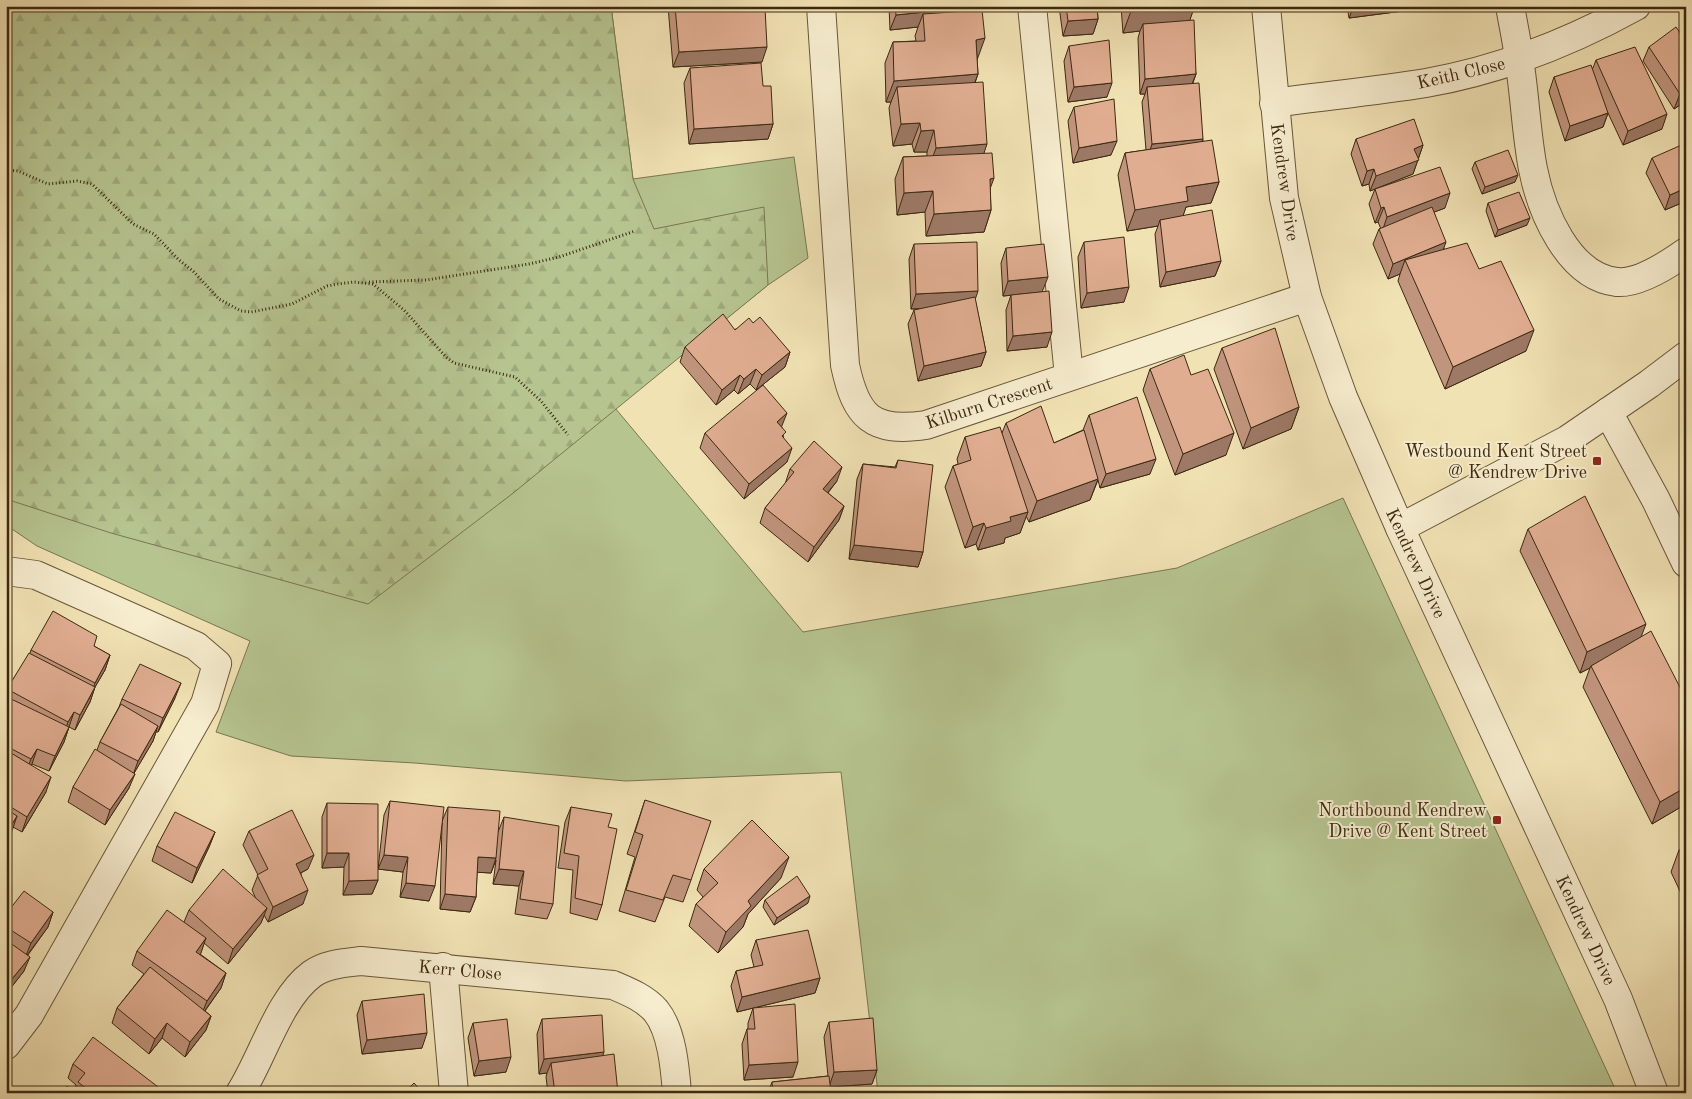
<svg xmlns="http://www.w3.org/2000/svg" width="1692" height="1099" font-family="'Old Standard TT',serif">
<defs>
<pattern id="forest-firs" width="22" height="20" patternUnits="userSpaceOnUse" patternTransform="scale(1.25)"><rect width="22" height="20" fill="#b6c490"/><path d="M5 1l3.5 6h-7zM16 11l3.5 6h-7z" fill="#9da87b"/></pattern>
</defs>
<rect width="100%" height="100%" fill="#f1e2b4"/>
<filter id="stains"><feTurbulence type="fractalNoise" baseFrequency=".004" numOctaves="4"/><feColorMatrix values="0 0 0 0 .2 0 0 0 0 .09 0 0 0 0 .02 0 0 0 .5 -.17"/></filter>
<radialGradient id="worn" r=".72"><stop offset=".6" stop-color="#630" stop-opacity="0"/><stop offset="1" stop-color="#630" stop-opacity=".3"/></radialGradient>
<!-- green -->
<path fill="#b6c490" stroke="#797650" d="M6,6h605l22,173 161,-22 14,101 -40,27 -153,123 188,224 374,-64 166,-70 274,595h-739l-37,-321 -215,9 -211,-18 -124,-7 -75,-24 34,-91 -213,-95 -31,-21z"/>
<!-- forest -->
<path fill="url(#forest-firs)" stroke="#797650" d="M6,6h605l22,173 21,50 110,-22 4,78 -256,209 -144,110 -257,-71 -105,-34z"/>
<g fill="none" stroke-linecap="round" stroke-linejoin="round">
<defs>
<g id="minor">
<path d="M821,6l24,359c11,52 27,68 81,60l381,-128"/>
<path d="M1032,6l37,370"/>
<path d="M1266,6l18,192 23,99 36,100 57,131 218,471 36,94"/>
<path d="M1510,6c3,18 7,35 9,53 6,36 7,74 14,110 8,41 35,108 84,113 21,2 52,-18 69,-30"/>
<path d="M1274,103c51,-7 102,-12 152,-20 74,-13 145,-41 210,-77"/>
<path d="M1608,412l48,88 30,63"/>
<path d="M1400,528l167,-88 82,-56 37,-28"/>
<path d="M6,571l30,4 160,71 21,18 -12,40 -176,311 -23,30"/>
<path d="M443,967l11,126"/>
<path d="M240,1093c22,-34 39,-95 72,-119 14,-10 32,-11 49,-13l252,24c14,6 32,13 43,26 16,20 19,57 21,82"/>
</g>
</defs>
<!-- minor casing -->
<use href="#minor" stroke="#695739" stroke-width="30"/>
<!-- path -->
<g stroke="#3c2910" stroke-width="3" stroke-dasharray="1 2.5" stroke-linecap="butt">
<path d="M6,170l12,1 30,13 29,-3 15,3 41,40 21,10 25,26 14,11 26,28 22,12 10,1 41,-8 35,-18 11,-2 16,-2 19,2 31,26 42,47 8,6 61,14 26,24 27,34"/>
<path d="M369,282l57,-2 103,-16 30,-7 76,-26"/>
</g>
<!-- minor -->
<use href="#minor" stroke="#f6ecce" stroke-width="28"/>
</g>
<!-- wall -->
<g fill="#c1957d" stroke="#3c2910">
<path d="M668,6h72v5l22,51 -89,5z"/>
<path d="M889,6h65v6l23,47 1,15 -3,9 9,71 6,33 1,23 -7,22 -58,4 -1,-24 -28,3 -2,-36 8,-22 24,-1v-4h-13l-2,-8 -19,2 -4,-38 2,-6h-5l-1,-39 8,-21 23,-1 -1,-5 3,-9 -28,3z"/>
<path d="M1059,6h38l1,13 -5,15 -30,2z"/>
<path d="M1121,6h75v1l-2,1 -5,12 7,54 -3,9 10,58 16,41 -8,21 -25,4 -3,8 38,46 -6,15 -55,11 -5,-53 3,-8 -31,5 -9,-56 7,-22 21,-3 -4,-48 3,-8h-5l-2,-56 2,-7 -17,2z"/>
<path d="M1347,6h57l-1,5 -54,7z"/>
<path d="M1686,29v72l-12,8 -31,-48 6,-14 34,-10z"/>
<path d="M1069,46l38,51 -39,5 -4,-41z"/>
<path d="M1596,60l66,69 -39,16 -15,-32 -5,14 -38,14 -16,-49 5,-15 39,-9z"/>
<path d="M690,68l73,18 10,38 -5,15 -79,5 -5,-61z"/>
<path d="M1074,107l37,48 -38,8 -5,-42z"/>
<path d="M1356,139l67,6 -10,29 -43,17 -1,-7 -7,2 -11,-32z"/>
<path d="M1652,158l34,43 -21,9 -19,-37z"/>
<path d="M1475,162l40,20 -33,12 -10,-25z"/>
<path d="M1375,189l70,19 -11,4 10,37 35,20 47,82 -81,38 -47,-108 2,-7 -12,5 -15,-35 6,-15h2l-3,-7 -3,1 -6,-19z"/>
<path d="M1488,203l39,22 -32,12 -9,-26z"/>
<path d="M1084,242l40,60 -43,6 -3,-51z"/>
<path d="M914,244l61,55 11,53 -5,14 -63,15 -10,-57 6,-14 5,-1h-8l-2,-50z"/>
<path d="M1006,248l36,44 5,55 -40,4 -1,-41 5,-15 26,-2 -34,3 -2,-33z"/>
<path d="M753,323l37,29 -5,15 -29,23 -6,-6 -12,10 -4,-4 -18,15 -36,-43 5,-15z"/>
<path d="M1222,348l77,59 -8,22 -48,20 -29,-80z"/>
<path d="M1150,369l41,6 35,80 -51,20 -32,-85z"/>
<path d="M1089,415l61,59 -50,14 -2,-8 -8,20 -61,22 -3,-6 -6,17 -15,5 -1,5 -26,7 -2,-6 -11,4 -20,-61 8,-21 5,-2 -1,-5 8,-22 37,-4 4,-10 48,20 29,-13z"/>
<path d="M782,427l5,35 -43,37 -44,-51 5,-15z"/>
<path d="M898,460l25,92 -5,15 -69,-8 8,-80 6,-15 32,3z"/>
<path d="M790,469l47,12 -9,12 16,13 -5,14 -31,42 -48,-39 5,-15 20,-24z"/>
<path d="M1528,529l113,108 45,167 -34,20 -69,-137 7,-19 -10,5 -60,-122z"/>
<path d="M94,646l16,9 -5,15 -10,17 -5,15 -15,28 -6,-3 -5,15 -15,29 -17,-7 -1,1 15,27 -24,40 -9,-5 -7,13v-148l1,-3 23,-36 1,-3z"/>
<path d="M175,698l-17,34h-2l-3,9 -19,32 -5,15 -24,37 -37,-23 5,-15 24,-37 3,-8 19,-35 3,-8z"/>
<path d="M645,800l46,80 -8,22 -18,-5 -10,25 -36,-11 16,-54 -8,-3z"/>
<path d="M390,801l52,20 6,-14 50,25 6,-15 49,87 -6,15 -32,-5 4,-28 -26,-2 3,-24 -5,13 -14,-1 -1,25 -6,15 -30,-3 2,-86 -13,78 -29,-4 3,-25 -25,-3 6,-54z"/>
<path d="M327,803l51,77 -6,14 -29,1 1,-28 -22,1v-51z"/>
<path d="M571,807l37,20 -6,78 -5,15 -27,-7 3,-43 -15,-2 7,-46z"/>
<path d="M249,831l59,38 -7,4 2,31 -35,18 -4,-7 -3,8 -33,41 -24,-21 -4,11 26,19 -5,15 -16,23 6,5 -5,14 -21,27 -23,-19 -13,16 -37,-31 5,-15 27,-34 -12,-9 5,-14 47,-29 5,-12 67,-11 -4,-9 6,-15 -15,-30z"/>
<path d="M215,832l-6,15 -17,36 -40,-22 5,-15z"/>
<path d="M1686,847v57l-15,-32 8,-22z"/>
<path d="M704,869l77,9 -33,36 -5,13 -25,26 -29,-27 7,-22 7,-7 -6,-7z"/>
<path d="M765,900l43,3 -34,22 -11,-18z"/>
<path d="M53,912l-5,15 -20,28 -4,16 -18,23v-80z"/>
<path d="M756,940l64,38 -5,15 -78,19 -6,-26 5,-15 18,-4 -3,-12z"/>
<path d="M362,1001l60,47 -60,6 -5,-39z"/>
<path d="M753,1008l40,69 -49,3 -2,-36 5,-15h1v-6z"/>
<path d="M542,1019l61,37 15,37h-70l-2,-16 1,-4 -8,1 -2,-40z"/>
<path d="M829,1022l48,48 -5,14 -42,3 1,6h-63l4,-11 56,-6 -4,-39z"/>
<path d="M473,1023l33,49 -32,4 -6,-38z"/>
<path d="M73,1064l89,26 -1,3h-99l12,-1 2,-7 -8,-7z"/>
</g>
<!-- shaded-wall -->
<g fill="#9d7966" stroke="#3c2910">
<path d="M1176,6h20v1l-2,1 -6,18 -45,-2 -3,7 -17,2 8,-22z"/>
<path d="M1354,6h50l-1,5 -54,7z"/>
<path d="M954,9l-5,15 -26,-10 -5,13 -28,3 6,-15z"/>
<path d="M1098,19l-5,15 -30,2 5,-15z"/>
<path d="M985,38l-8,22 -1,-20z"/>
<path d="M767,47l-5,15 -89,5 6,-15z"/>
<path d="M978,74l-8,21 -73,-8 -6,15h-5l8,-21z"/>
<path d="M1196,74l-6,15 -43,-2 -2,7h-5l5,-15z"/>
<path d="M1112,83l-5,14 -39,5 6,-15z"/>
<path d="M1686,90v11l-12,8 6,-15z"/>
<path d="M1608,113l-5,14 -38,14 5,-15z"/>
<path d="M1667,114l-5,15 -39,16 5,-14z"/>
<path d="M920,123l-8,21 -19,2 8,-22z"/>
<path d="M773,124l-5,15 -79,5 5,-15z"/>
<path d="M934,130l-7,22h-13l7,-21z"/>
<path d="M1203,139l-5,15 -51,5 5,-15z"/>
<path d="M1117,141l-6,14 -38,8 6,-15z"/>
<path d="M987,144l-7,21 -52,5 8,-22z"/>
<path d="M1423,145l-10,29 -43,17 6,-15 38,-27z"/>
<path d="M1374,169l-5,15 -7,2 5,-15z"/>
<path d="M1518,175l-3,7 -33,12 3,-7z"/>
<path d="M994,178l-8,22 4,-21z"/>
<path d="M1219,182l-8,21 -25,4 -5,15 -21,-2 -2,6 -31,5 8,-21 51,-23z"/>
<path d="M1686,188v13l-21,9 5,-15z"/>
<path d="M933,191l-8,21 -28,3 7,-22z"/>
<path d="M1450,193l-5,15 -63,24 5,-15z"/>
<path d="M1384,207l-6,15 -3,1 6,-15z"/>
<path d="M991,210l-7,22 -58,4 8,-22z"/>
<path d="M1530,218l-3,7 -32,12 3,-7z"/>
<path d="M1446,242l-5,14 -36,4 -5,14 -12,5 5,-15z"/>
<path d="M1221,261l-6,15 -55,11 6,-15z"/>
<path d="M1048,277l-6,15 -39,4 5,-15z"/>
<path d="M1129,287l-5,15 -43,6 6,-15z"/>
<path d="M978,291l-5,15 -62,3 5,-15z"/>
<path d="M1534,330l-8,21 -81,38 8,-22z"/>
<path d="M1052,332l-5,15 -40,4 6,-15z"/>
<path d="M790,352l-5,15 -29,23 6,-15z"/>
<path d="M986,352l-5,14 -63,15 6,-15z"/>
<path d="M756,369l-6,15 -12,10 6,-15z"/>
<path d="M740,375l-6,15 -18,15 6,-15z"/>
<path d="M1299,407l-8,22 -48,20 8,-21z"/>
<path d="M787,413l-6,15 -4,-6z"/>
<path d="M1234,433l-8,22 -51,20 8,-21z"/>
<path d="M792,448l-5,14 -43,37 5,-15z"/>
<path d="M1156,459l-6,15 -50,14 6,-14z"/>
<path d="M842,467l-5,14 -19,23 5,-15z"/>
<path d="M1098,479l-8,21 -61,22 8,-21z"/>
<path d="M844,506l-5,14 -31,42 6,-15z"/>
<path d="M1028,512l-8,21 -15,5 -1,5 -26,7 8,-22 24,-11z"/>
<path d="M984,523l-8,21 -11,4 8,-21z"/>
<path d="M854,545l69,7 -5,15 -69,-8z"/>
<path d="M1646,624l-8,21 -47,21 -1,2 -10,5 7,-21z"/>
<path d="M110,655l-5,15 -10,17 -5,15 -15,28 5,-15 10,-18 5,-14z"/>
<path d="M181,683l-6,15 -17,34 5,-14z"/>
<path d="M74,712l-5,15 -6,9 5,-14z"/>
<path d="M158,726l-5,15 -20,34 5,-14z"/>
<path d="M69,727l-5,15 -15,29 6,-15z"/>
<path d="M37,749l-5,15 -7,10 6,-15z"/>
<path d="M135,774l-6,14 -24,37 5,-15z"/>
<path d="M51,777l-5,15 -24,40 5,-15z"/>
<path d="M1686,787v17l-34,20 8,-22z"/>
<path d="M17,816l-5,15 -6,9v-6z"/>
<path d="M215,832l-6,15 -17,36 5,-15z"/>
<path d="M327,853h22l-5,14 -22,1z"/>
<path d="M314,855l-6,14 -18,9 6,-14z"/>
<path d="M384,855l24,2 -5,15 -25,-3z"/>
<path d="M478,857l18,1 -5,15 -19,-1z"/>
<path d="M789,857l-8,21 -33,36 -5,13 -25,26 8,-21 22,-31z"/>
<path d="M499,869l25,2 -5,15 -26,-2z"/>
<path d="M378,880l-6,14 -29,1 6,-14z"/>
<path d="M406,883l29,3 -6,15 -29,-4z"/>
<path d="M308,890l-5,14 -35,18 5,-15z"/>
<path d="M445,894l31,3 -6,15 -30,-3z"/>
<path d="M810,896l-2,7 -34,22 3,-7z"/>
<path d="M267,908l-6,15 -33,41 5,-15z"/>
<path d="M53,912l-5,15 -23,31 6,-15z"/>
<path d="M206,938l-5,15 -10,14 5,-15z"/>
<path d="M30,957l-6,14 -18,23 1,-9z"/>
<path d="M226,973l-5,15 -20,28 6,-15z"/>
<path d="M820,978l-5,15 -78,19 5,-15z"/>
<path d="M211,1016l-5,14 -21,27 5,-15z"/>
<path d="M167,1023l-5,15 -13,16 6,-15z"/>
<path d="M427,1033l-5,15 -60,6 5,-14z"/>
<path d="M604,1052l-5,15 -48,-4 -4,10 -8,1 5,-15z"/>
<path d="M511,1057l-5,15 -32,4 5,-15z"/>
<path d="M798,1062l-5,15 -49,3 5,-15z"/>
<path d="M877,1070l-5,14 -43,3 5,-15z"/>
</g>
<!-- building -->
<g fill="#e0ad91" stroke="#3c2910">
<path d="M675,6h65v5l25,-3 2,39 -88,5z"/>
<path d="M895,6h59v3l-58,6z"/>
<path d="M1066,6h31l1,13 -30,2z"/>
<path d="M1131,6h45l-45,5z"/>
<path d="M982,10l3,28 -9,2 2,34 -84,7 -1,-39 32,-1 -2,-27z"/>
<path d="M1194,20l2,54 -51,5 -2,-55z"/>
<path d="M1676,27l10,14v49l-6,4 -31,-47z"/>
<path d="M1109,40l3,43 -38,4 -5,-41z"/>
<path d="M1635,47l32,67 -39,17 -32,-71z"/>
<path d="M761,63l2,23h8l2,38 -79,5 -4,-61z"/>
<path d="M1591,65l17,48 -38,13 -16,-49z"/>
<path d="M983,82l4,62 -51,4 -2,-18 -13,1 -1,-8 -19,1 -4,-37z"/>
<path d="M1199,83l4,56 -51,5 -5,-57z"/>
<path d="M1114,99l3,42 -38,7 -5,-41z"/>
<path d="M1414,119l9,26 -9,4 5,11 -43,16 -2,-7 -7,2 -11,-32z"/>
<path d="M1212,140l7,42 -33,5 2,14 -53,9 -10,-57z"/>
<path d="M1686,143v45l-16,7 -18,-37z"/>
<path d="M1508,150l10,25 -33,12 -10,-25z"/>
<path d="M992,153l2,25 -4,1 1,31 -57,4 -1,-23 -29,2 -1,-36z"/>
<path d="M1440,167l10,26 -63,24 -3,-10 -3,1 -6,-19z"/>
<path d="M1519,192l11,26 -32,12 -10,-27z"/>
<path d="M1432,207l14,35 -53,22 -14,-35z"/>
<path d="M1212,210l9,51 -55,11 -6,-52z"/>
<path d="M1124,237l5,50 -42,6 -3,-51z"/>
<path d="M977,242l1,49 -62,3 -2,-50z"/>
<path d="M1467,243l12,26 22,-8 33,69 -81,37 -48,-107z"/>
<path d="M1044,244l4,33 -40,4 -2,-33z"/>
<path d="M1049,291l3,41 -39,4 -2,-41z"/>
<path d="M975,297l11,55 -62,14 -10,-56z"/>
<path d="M723,314l12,16 14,-12 4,5 7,-6 30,35 -28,23 -6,-6 -12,10 -4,-4 -18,15 -37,-43z"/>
<path d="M1275,328l24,79 -48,21 -29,-80z"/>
<path d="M1184,355l7,20 17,-6 26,64 -51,21 -33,-85z"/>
<path d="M763,385l24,28 -10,9 9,10 -4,4 10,12 -43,36 -44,-51z"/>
<path d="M1137,397l19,62 -50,15 -17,-59z"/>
<path d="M1041,406l13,37 30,-13 14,49 -61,22 -31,-78z"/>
<path d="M1000,427l28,85 -18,5 1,4 -25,7 -2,-5 -11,4 -20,-61 18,-6 -6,-23z"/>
<path d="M814,441l28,26 -19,22 21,17 -30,41 -49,-39 29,-36 -4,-3z"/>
<path d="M898,460l35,5 -10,87 -69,-7 9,-81 33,4z"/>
<path d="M1585,496l61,128 -59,28 -59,-123z"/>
<path d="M53,611l44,25 -3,10 16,9 -15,28 -64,-33z"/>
<path d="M1651,631l35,68v88l-26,15 -69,-136z"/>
<path d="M29,653l66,34 -15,28 -6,-3 -6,10 -61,-33z"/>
<path d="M140,664l41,19 -18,35 -41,-19z"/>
<path d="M7,697l62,30 -14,29 -18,-7 -6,10 -25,-13z"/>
<path d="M121,704l37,22 -20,35 -38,-19z"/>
<path d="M95,749l40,25 -25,36 -37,-23z"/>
<path d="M6,750l45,27 -24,40 -21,-13z"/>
<path d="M645,800l66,21 -20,59 -18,-5 -10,25 -37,-10 17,-55 -8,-3z"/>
<path d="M390,801l54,6 -9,79 -29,-3 2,-26 -24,-2z"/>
<path d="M327,803l51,1v76l-29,1v-28h-22z"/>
<path d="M448,807l52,4 -4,47 -18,-1 -2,40 -31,-3z"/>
<path d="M571,807l41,7 -4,13 9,2 -15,76 -27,-7 4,-42 -15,-3z"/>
<path d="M6,809l11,7 -11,18z"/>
<path d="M292,810l22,45 -18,9 12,26 -35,17 -16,-32 11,-6 -19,-38z"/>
<path d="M175,812l40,20 -18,36 -40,-22z"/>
<path d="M504,817l55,9 -6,78 -33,-5 4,-28 -25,-2z"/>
<path d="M752,820l37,37 -41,44 3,5 -25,26 -30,-28 22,-21 -14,-14z"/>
<path d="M1686,847v18l-7,-15z"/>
<path d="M223,869l44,39 -34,41 -44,-39z"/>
<path d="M797,876l13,20 -33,22 -12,-18z"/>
<path d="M24,891l29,21 -22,31 -25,-16v-13z"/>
<path d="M167,910l39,28 -10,14 30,21 -19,28 -70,-50z"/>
<path d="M808,930l12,48 -78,19 -6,-26 27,-6 -7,-25z"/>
<path d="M6,940l24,17 -23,28h-1z"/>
<path d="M150,967l61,49 -21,26 -23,-19 -12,16 -38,-31z"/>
<path d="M424,994l3,39 -60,7 -5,-39z"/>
<path d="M795,1004l3,58 -49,3 -2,-36h8l-2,-21z"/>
<path d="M602,1015l2,37 -60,7 -2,-40z"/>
<path d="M873,1018l4,52 -43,2 -5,-50z"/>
<path d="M507,1019l4,38 -32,4 -6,-38z"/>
<path d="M93,1037l69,53 -2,3h-68l-14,-11 7,-9 -12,-9z"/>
<path d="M614,1054l4,39h-63l-4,-30z"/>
<path d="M829,1076l2,17h-58l-1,-11z"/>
<path d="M414,1083l9,10h-19z"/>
<path d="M67,1086l9,7h-14z"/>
</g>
<!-- markers -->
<g fill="#8f2418" stroke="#f6ecce" stroke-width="2">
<rect x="1592" y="456" width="10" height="10" rx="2.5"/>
<rect x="1492" y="815" width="10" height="10" rx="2.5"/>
</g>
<g text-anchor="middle" stroke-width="4" stroke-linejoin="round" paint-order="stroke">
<!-- street labels -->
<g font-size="18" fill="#3c2910" stroke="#f6ecce">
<text transform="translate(1461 73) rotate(-13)" y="6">Keith Close</text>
<text transform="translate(1285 182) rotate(82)" y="6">Kendrew Drive</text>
<text transform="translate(989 403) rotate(-18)" y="6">Kilburn Crescent</text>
<text transform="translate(1416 563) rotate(65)" y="6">Kendrew Drive</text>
<text transform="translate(1586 930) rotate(65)" y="6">Kendrew Drive</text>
<text transform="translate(460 970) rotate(5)" y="6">Kerr Close</text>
</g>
<!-- poi labels -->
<g font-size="18" fill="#3c2910" stroke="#f6ecce" text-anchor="end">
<text x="1587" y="457">Westbound Kent Street<tspan x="1587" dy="21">@ Kendrew Drive</tspan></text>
<text x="1487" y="816">Northbound Kendrew<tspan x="1487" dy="21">Drive @ Kent Street</tspan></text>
</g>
</g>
<!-- margin -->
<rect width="1692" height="1099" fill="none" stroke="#f1e2b4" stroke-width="25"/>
<rect x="8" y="8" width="1677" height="1084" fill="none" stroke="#3c2910" stroke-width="2.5"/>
<rect x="12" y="12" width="1667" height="1074" fill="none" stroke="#3c2910"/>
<rect width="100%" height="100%" filter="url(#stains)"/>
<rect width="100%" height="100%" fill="url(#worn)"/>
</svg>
